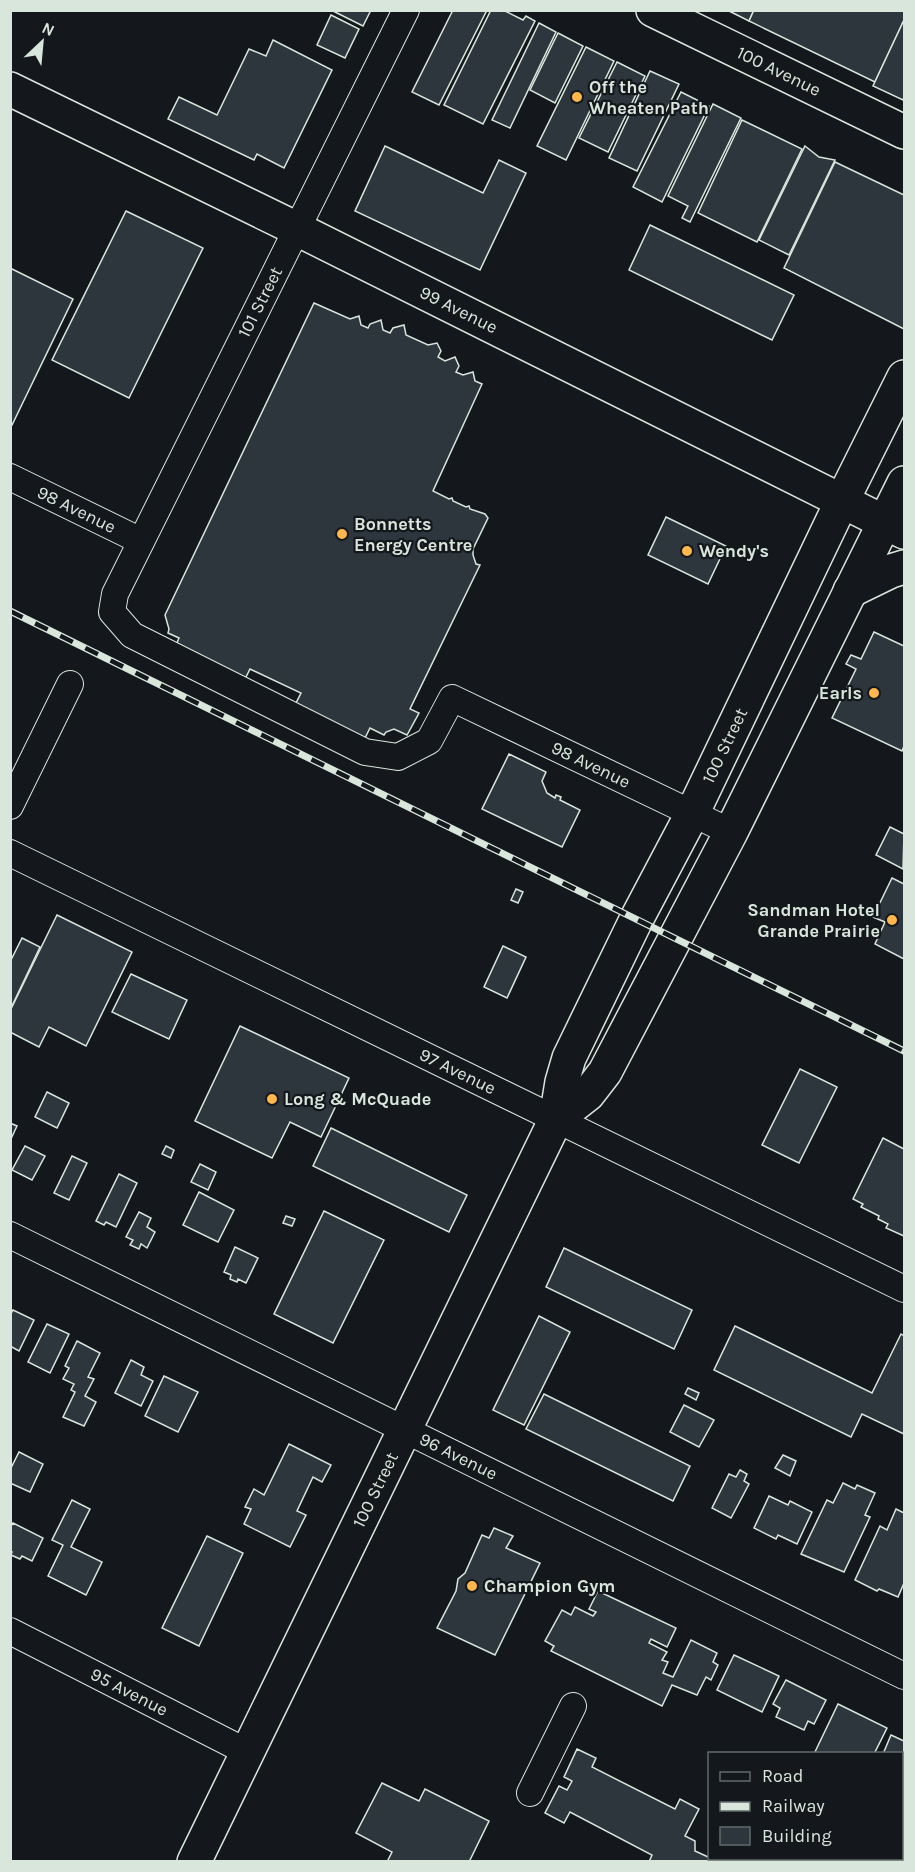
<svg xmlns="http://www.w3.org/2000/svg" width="915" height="1872" font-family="Karla,sans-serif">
<rect width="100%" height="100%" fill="#14181c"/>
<!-- building -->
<g fill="#2c363c" stroke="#d8e6dc" stroke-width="1.5">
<path d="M331,10h40l-8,16z"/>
<path d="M453,10h34l-48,95 -27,-13z"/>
<path d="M491,10h12l20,10 3,-4 9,5 -52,103 -39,-19z"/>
<path d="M727,10h27l-5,11z"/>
<path d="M754,10h150v10l-29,62 -126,-61z"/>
<path d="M331,15l28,14 -14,29 -28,-13z"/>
<path d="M904,20v77l-1,3 -30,-14z"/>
<path d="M539,23l17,9 -46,96 -18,-8z"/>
<path d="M558,33l25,13 -28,57 -25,-13z"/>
<path d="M273,40l59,30 -48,98 -27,-14 -3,6 -86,-41 11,-22 38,18 32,-66 17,7z"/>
<path d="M586,47l28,14 -48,99 -29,-14z"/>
<path d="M617,62l28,14 -37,76 -29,-14z"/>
<path d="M650,71l29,13 -42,87 -28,-13z"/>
<path d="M681,92l28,14 -47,96 -29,-15z"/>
<path d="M713,104l28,14 -51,104 -8,-4 6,-12 -20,-10z"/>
<path d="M742,120l60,29 -45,93 -59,-29z"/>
<path d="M385,146l98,47 16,-33 27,13 -46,97 -125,-59z"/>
<path d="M805,146l14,11 16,3 -46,95 -30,-15z"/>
<path d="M835,162l69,33v134l-120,-61z"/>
<path d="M126,211l77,37 -74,150 -77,-38z"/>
<path d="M650,225l144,70 -22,45 -143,-70z"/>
<path d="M10,268l63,31 -61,126 -2,-1z"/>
<path d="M314,303l36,16 9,-3 2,9 7,3 2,-4 11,-4 2,10 7,3 3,-5 11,-3 2,10 22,10 9,-2 4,8 -3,6 7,4 10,-4 4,9 -3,6 7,3 10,-3 2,9 7,3 -49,107 16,8 3,-1 1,3 13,6 3,-1 1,3 15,5 3,4 -15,31v6l3,9 4,1 -70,144 9,4 -12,22 -13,-6 -8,3 -2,3 -14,-7 -7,14 -69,-35 7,-14 -51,-24 -7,14 -69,-33 5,-12 -11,-5 1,-4 -4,-14z"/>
<path d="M666,517l60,29 -18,38 -60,-29z"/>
<path d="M874,632l30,14v100l-2,5 -70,-33 24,-49 -10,-5 5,-9 10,4z"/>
<path d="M509,754l37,18 -4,9 5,12 8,5 1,-3 5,2 -1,3 20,10 -18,37 -80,-38z"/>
<path d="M890,827l14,7 -1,35 -27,-14z"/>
<path d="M892,878l12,6v75l-29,-15 10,-22 -12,-5z"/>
<path d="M516,889l7,3 -5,11 -7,-3z"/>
<path d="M57,915l75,37 -46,94 -37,-19 -10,20 -29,-15v-21z"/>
<path d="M22,938l18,9 -30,63v-48z"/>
<path d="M503,946l23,11 -19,41 -23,-11z"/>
<path d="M131,974l56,26 -18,39 -57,-27z"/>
<path d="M240,1026l109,52 -28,59 -31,-15 -18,36 -77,-37z"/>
<path d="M800,1069l37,18 -38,76 -37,-18z"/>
<path d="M47,1092l22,11 -12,25 -22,-11z"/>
<path d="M10,1123l7,3 -7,15z"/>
<path d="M331,1128l136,67 -18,37 -136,-66z"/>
<path d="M883,1138l21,11v87l-18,-8 2,-4 -10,-5 1,-3 -18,-9 2,-3 -10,-5z"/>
<path d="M25,1146l20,10 -13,24 -20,-10z"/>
<path d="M166,1146l8,4 -3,8 -9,-4z"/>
<path d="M72,1156l15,7 -18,37 -15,-7z"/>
<path d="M200,1164l16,8 -8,18 -17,-8z"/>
<path d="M119,1174l18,9 -21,44 -10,-5 -2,3 -8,-4z"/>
<path d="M199,1192l35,18 -16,32 -35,-17z"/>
<path d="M324,1211l60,29 -51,103 -59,-29z"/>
<path d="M139,1212l12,6 -4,9 8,5 -8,16 -6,-4 -2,5 -9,-4 3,-5 -7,-3z"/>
<path d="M286,1216l9,3 -3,7 -9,-3z"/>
<path d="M235,1247l23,11 -12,25 -8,-4 -1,3 -7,-3 1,-4 -7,-3z"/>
<path d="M564,1248l128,62 -18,39 -128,-62z"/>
<path d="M13,1310l21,10 -15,31 -9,-5v-31z"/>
<path d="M539,1316l31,16 -46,93 -31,-15z"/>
<path d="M47,1324l22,10 -19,39 -22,-11z"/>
<path d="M735,1326l137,67 29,-59 3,2v98l-42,-20 -11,23 -137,-67z"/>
<path d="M77,1341l23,12 -12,24 6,2 -9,17 11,6 -12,24 -21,-9 12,-25 -4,-2 3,-6 -11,-5 6,-11 -4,-2z"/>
<path d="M131,1360l13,7 -3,8 12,6 -12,25 -26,-13z"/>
<path d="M164,1376l34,16 -20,40 -33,-16z"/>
<path d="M688,1388l11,5 -3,7 -11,-6z"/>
<path d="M544,1394l146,72 -17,35 -147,-72z"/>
<path d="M684,1405l30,15 -15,27 -29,-15z"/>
<path d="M289,1444l42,21 -9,17 -9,-5 -16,34 9,4 -16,32 -46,-23 7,-15 -6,-2 9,-18 10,6z"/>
<path d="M19,1452l24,12 -13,28 -20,-9v-13z"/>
<path d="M783,1455l13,6 -6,15 -15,-8z"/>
<path d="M740,1470l7,4 -3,7 5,3 -18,34 -19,-10 17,-34 7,3z"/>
<path d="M843,1483l12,6 2,-4 18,8 -10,22 5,2 -26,55 -43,-18 26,-54 6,3z"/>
<path d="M769,1496l19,9 2,-4 22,11 -15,32 -19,-9 -2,4 -22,-11z"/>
<path d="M72,1500l18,9 -19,38 31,15 -16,33 -38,-19 15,-31 -11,-5z"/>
<path d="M896,1509l8,4v70l-6,14 -19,-8 -2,2 -22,-11 25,-54 7,4z"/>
<path d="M13,1523l30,15 -11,23 -10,-5 -2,3 -9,-4 1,-3 -2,-1v-23z"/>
<path d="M494,1528l19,8 -7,12 34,15 -45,92 -58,-27 19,-37 2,-12 7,-6 17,-38 7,3z"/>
<path d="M207,1536l36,17 -44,93 -37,-18z"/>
<path d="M598,1591l78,37 -9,19 -16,-8 -2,4 18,9 -5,8 6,2 -5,11 10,4 18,-37 26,13 -4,9 5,3 -7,15 -5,-3 -9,18 -25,-10 -10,21 -111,-55 3,-5 -9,-5 17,-31 9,5 4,-8 18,9 3,-4 -7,-3z"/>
<path d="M734,1655l45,21 -17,36 -45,-22z"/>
<path d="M786,1680l40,20 -12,24 -6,-3 -4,9 -28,-13 4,-9 -7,-4z"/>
<path d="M838,1704l49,24 -13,26h-60z"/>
<path d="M891,1735l13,6v33h-2v-20h-19z"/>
<path d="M577,1749l19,9 -4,9 83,42 5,-10 19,10 -14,27 10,5v10l24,11h-70l3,-7 -82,-43 -6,11 -19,-10 14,-27 8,4 5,-9 -8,-4z"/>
<path d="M382,1783l37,18 6,-12 64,32 -20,41h-82l5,-10 -36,-19z"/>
</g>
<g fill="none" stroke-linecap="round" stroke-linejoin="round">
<defs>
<g id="minor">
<path id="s1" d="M406,10l-291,584 -3,18 20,23 233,117 33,5 31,-16 23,-43 279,134"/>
<path id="s2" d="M10,477l131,64"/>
<path d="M10,806l60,-122"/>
<path id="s3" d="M10,853l894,436"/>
<path id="s4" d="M10,1235l894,441"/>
<path id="s5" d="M10,1631l237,121"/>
<path d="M530,1793l43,-87"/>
</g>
<g id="major">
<path id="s6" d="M653,10l251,122"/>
<path id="s7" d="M10,89l287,140 607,303"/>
<path d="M850,591l41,-20 13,-4"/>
<path d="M556,1119l32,-25 17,-22 126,-240 173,-349"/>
<path id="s8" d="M194,1862l362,-743 6,-37 7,-24 67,-138 56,-106 150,-313 62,-124"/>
</g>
</defs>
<!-- minor casing -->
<use href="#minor" stroke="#d8e6dc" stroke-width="28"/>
<!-- major casing -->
<use href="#major" stroke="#d8e6dc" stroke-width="36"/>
<!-- minor -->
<use href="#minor" stroke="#14181c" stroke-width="26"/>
<!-- major -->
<use href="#major" stroke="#14181c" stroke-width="33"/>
<defs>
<path id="rail" d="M10,611l894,440"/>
</defs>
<!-- rail casing -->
<use href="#rail" stroke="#d8e6dc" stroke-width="7"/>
<!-- rail -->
<use href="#rail" stroke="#14181c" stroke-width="4.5" stroke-dasharray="14" stroke-linecap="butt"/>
</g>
<!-- markers -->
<g fill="#ffb74d" stroke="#14181c" stroke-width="2">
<circle cx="577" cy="97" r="6"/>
<circle cx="342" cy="534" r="6"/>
<circle cx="687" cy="551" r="6"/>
<circle cx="874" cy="693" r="6"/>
<circle cx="892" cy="920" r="6"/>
<circle cx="272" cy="1099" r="6"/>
<circle cx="472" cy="1586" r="6"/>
</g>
<g text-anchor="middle" stroke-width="4.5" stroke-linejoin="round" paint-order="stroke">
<!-- street labels -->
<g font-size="18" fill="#d8e6dc" stroke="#14181c">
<text dy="6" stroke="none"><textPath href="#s6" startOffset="140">100 Avenue</textPath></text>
<text transform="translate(260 302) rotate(-63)" y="6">101 Street</text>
<text dy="6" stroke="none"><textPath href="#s7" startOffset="500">99 Avenue</textPath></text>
<text dy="6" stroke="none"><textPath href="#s2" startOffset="74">98 Avenue</textPath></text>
<text dy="6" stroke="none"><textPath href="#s8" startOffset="1238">100 Street</textPath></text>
<text dy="6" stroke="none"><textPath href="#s1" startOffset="1233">98 Avenue</textPath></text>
<text dy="6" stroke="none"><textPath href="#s3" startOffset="498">97 Avenue</textPath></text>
<text dy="6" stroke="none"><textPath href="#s4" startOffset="500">96 Avenue</textPath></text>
<text dy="6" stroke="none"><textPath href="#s8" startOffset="414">100 Street</textPath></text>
<text dy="6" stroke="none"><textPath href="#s5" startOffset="134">95 Avenue</textPath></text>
</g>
<!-- poi labels -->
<g font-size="18" font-weight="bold" fill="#d8e6dc" stroke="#14181c" text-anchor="start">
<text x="589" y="93">Off the<tspan x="589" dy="21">Wheaten Path</tspan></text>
<text x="354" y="530">Bonnetts<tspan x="354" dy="21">Energy Centre</tspan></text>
<text x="699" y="557">Wendy's</text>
<text x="862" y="699" text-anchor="end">Earls</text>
<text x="880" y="916" text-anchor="end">Sandman Hotel<tspan x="880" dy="21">Grande Prairie</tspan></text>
<text x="284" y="1105">Long &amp; McQuade</text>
<text x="484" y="1592">Champion Gym</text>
</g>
</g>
<!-- border -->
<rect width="915" height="1872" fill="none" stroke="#d8e6dc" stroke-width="24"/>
<!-- legend -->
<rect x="708" y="1752" width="195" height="108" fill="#14181c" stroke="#626a69" stroke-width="1.5"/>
<rect x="720" y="1772" width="30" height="9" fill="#14181c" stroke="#626a69" stroke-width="1.5"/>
<text x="762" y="1782" font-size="18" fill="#d8e6dc">Road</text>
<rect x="720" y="1802" width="30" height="9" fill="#d8e6dc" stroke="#626a69" stroke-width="1.5"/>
<text x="762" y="1812" font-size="18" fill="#d8e6dc">Railway</text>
<rect x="720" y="1827" width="30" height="18" fill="#2c363c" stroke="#626a69" stroke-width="1.5"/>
<text x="762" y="1842" font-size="18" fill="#d8e6dc">Building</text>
<!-- north arrow -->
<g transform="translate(42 42) rotate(26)" stroke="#14181c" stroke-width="4.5" paint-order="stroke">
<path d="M0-4.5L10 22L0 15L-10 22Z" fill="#d8e6dc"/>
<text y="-9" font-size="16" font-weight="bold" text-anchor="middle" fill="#d8e6dc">N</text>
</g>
</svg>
